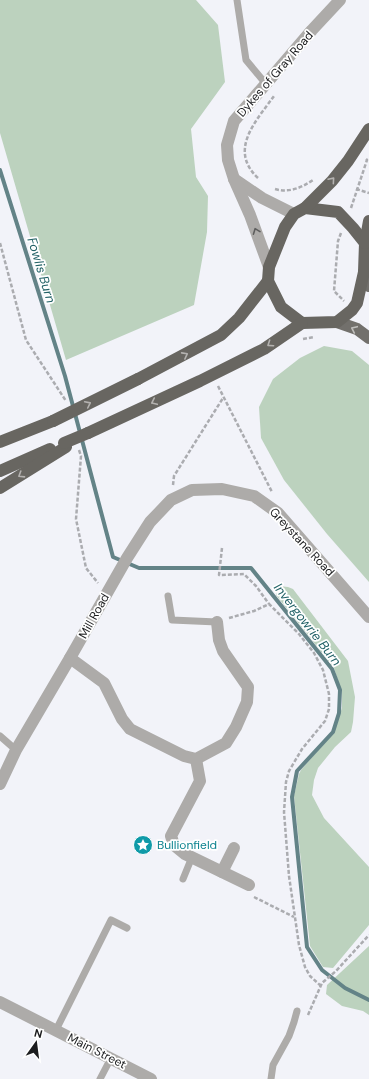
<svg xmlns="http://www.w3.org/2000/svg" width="369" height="1079" font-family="'DM Sans',sans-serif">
<rect width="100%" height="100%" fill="#f2f3f9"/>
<!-- green -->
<g fill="#bcd2be">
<path d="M0,0h196l22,25 7,57 -34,47 5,48 12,19 -1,36 -13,73 -128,55 -66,-227z"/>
<path d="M324,346l28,5 17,14v217l-42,-48 -43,-54 -23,-42 -2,-31 14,-28 27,-21z"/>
<path d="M279,586l9,1 5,2 55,72 7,36 -2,25 -2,10 -16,15 -17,21 -4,12 -2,15 12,23 45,49v58l-36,43 -10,-1 -13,-21 -16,-150 5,-22 2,-4 33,-38 8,-24v-15l-8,-25 -58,-73v-6z"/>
<path d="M369,946v69l-6,-4 -21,-5 -16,-12 1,-9z"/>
</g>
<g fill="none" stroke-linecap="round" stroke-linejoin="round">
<!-- stream -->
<path stroke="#638387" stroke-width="4" d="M0,170l65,206 48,181 26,11h112l81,101 8,21 -1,23 -6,19 -36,39 -5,26 15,150 15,23 23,18 24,12"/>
<!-- path -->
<g stroke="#abacb0" stroke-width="2.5" stroke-dasharray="4 2" stroke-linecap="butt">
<path d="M258,178c-30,-28 -2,-57 16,-82"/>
<path d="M275,189c14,4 26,-1 38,-9"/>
<path d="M356,189l13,4"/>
<path d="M351,208l16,-48 -2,-2"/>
<path d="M341,233l-3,8 -4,50 10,10"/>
<path d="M0,243l26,97 40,61"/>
<path d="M303,339l11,-2"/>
<path d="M218,386l54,106"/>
<path d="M79,450l2,6 -5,63 10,49 12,15"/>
<path d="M173,485l1,-9 49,-78"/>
<path d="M222,548l-3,27 25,-1 12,12 13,18"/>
<path d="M229,618l25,-7 15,-7 30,30 15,19 9,17 6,24v15l-4,12 -23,28 -13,22 -3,11 -2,30 5,64 10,69 6,22 5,9 11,10"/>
<path d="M254,897l40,20"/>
<path d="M308,1015l14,-32 14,-12 33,-36"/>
</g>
<!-- service -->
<g stroke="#adaba9" stroke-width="7">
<path d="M237,0l9,60 20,24"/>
<path d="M168,596l4,24 45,2"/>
<path d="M0,736l16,14"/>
<path d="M183,879l9,-22"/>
<path d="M56,1030l55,-110 16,8"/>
<path d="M100,1079l11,-21"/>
<path d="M271,1079l2,-14 16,-29 5,-14 3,-11"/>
</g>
<!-- minor -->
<g stroke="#adaba9" stroke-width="12">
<path d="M70,658l34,25 18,36 8,10 54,27 12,3 30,-16 10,-16 11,-25 1,-15 -25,-36 -4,-11 -2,-18"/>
<path d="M196,759l4,22 -29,55 3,9 11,9 64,31"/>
<path d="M0,784l16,-34 54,-92 57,-100 23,-36 21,-22 21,-10 30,-1 32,7 24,17 91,104"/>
<path d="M222,872l12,-24"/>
</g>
<!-- tertiary -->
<g stroke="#adaba9" stroke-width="12">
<path d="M234,179l28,19 32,16"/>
<path d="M269,267l-19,-52 -16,-36 -6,-19 -1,-15 7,-24 78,-91 28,-30"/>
<path d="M0,1002l151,77"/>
</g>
<!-- primary -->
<g stroke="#72706c" stroke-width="12">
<path d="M364,272l5,14"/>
<path d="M337,322l20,7 12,9"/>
</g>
<!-- trunk -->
<g stroke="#686661" stroke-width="12">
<path d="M305,208l33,4 15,16 12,15 -1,29 -7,31 -5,7 -15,12 -35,1 -21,-16 -13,-26 1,-14 16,-40 9,-13z"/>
<path d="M305,208l27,-27 16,-20 21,-32"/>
<path d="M365,243l4,-22"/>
<path d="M138,379l83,-44 18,-17 29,-37"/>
<path d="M88,433l112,-52 64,-32 38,-26"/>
<path d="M0,442l53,-21"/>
<path d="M0,471l50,-22"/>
<path d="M0,488l66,-41"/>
</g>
<!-- trunk-bridge -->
<g stroke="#686661" stroke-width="12">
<path d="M53,421l85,-42"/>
<path d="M64,443l24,-10"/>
</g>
</g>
<!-- one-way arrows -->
<defs><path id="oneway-chevron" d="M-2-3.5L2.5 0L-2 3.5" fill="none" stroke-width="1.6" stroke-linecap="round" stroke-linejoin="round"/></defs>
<g stroke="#b4b2b0">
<use href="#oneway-chevron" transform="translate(332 180) rotate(-49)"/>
<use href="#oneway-chevron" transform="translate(270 344) rotate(146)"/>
<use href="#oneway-chevron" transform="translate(185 355) rotate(-28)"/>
<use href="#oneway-chevron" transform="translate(154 402) rotate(155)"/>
<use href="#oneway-chevron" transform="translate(88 404) rotate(-26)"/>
<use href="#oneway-chevron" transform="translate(21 475) rotate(148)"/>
</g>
<use stroke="#5d5d5d" href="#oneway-chevron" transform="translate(256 231) rotate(-111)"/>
<use stroke="#c0bfbd" href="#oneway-chevron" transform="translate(354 329) rotate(-155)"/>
<!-- icons -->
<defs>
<symbol id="sight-disc" viewBox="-11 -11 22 22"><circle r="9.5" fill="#0f9aa8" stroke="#fff"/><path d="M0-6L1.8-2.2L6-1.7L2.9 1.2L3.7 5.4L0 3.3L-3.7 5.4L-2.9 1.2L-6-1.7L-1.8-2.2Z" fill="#fff"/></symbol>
</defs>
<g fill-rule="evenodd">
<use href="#sight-disc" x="132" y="834" width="22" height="22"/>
</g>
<g text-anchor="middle" stroke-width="3.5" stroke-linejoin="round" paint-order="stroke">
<!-- street labels -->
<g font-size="12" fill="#1c1d1f" stroke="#fff">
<text transform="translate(275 74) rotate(-49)" y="4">Dykes of Gray Road</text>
<text transform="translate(302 542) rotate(47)" y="4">Greystane Road</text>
<text transform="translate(94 616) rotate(-61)" y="4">Mill Road</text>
<text transform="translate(97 1051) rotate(27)" y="4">Main Street</text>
</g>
<!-- culture labels -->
<g font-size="12" fill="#0d838f" stroke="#fff" text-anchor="start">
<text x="157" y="849">Bullionfield</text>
</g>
<!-- water labels -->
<g font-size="13" font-style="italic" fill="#236267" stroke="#fff">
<text transform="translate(42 270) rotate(73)" y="5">Fowlis Burn</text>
<text transform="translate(308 624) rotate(52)" y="5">Invergowrie Burn</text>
</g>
</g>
<!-- north arrow -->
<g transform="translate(36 1043) rotate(14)" stroke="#ffffff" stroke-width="3" paint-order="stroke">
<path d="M0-3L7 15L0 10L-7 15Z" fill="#1c1d1f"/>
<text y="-6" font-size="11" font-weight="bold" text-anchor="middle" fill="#1c1d1f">N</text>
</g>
</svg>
